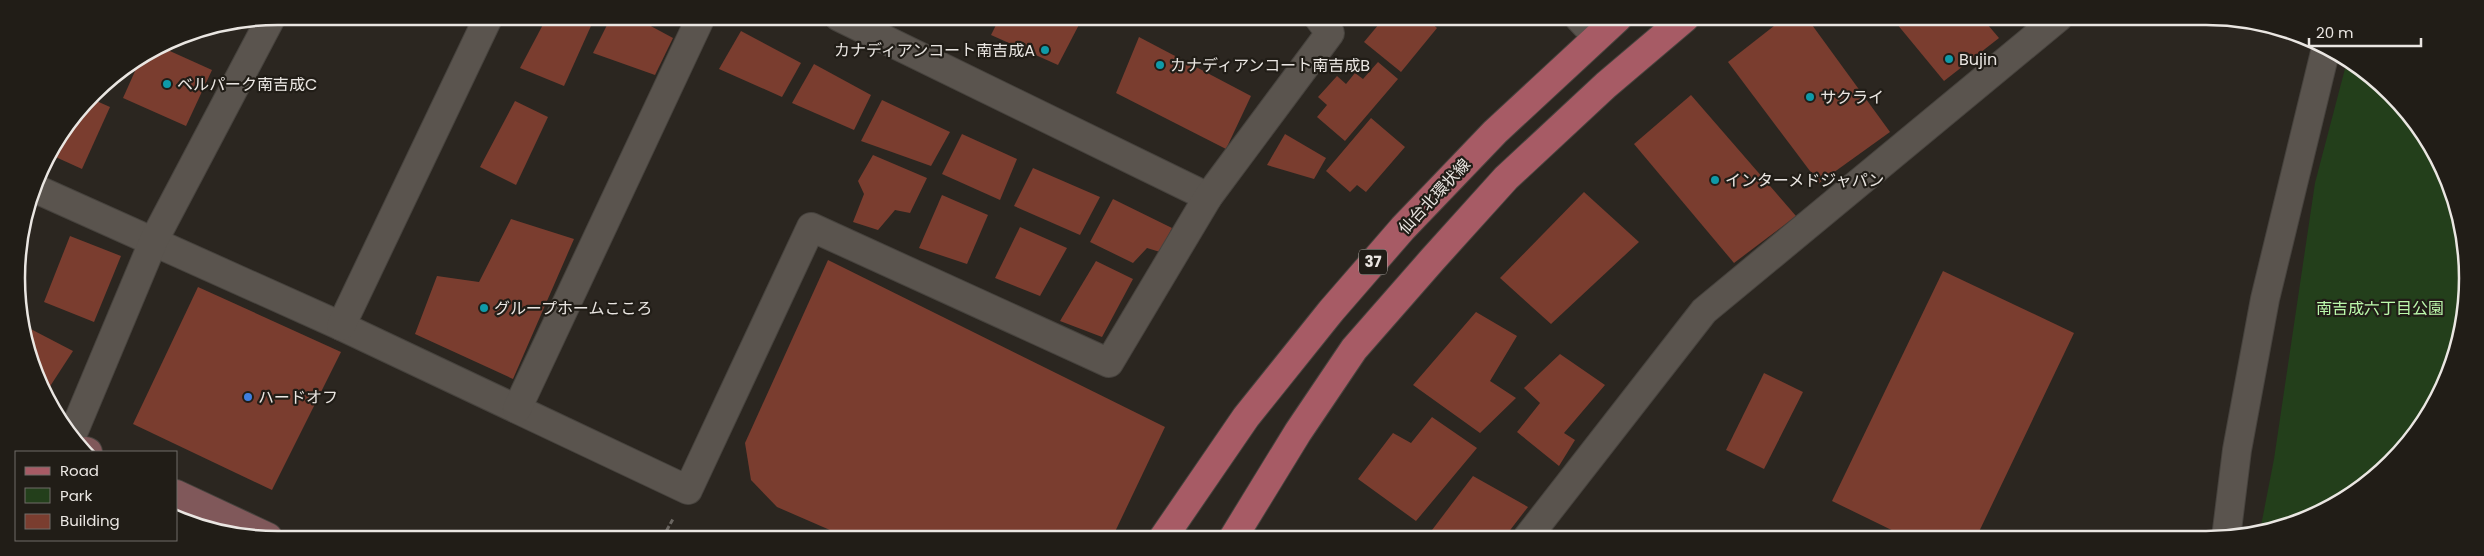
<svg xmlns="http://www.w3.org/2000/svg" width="2484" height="556" font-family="Poppins,'Noto Sans JP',sans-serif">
<rect width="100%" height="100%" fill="#2b2620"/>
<!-- green -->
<path fill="#233f1b" d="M2347,61l67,58 45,92 6,101 -24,82 -50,69 -69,50 -62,18 14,-72 41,-276z"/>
<!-- building -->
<g fill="#7a3d2f">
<path d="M547,17h48l-31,69 -44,-18z"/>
<path d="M611,17h23l39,21 -18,37 -62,-22z"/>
<path d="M1000,17h83l-25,48 -67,-30z"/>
<path d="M1384,18h41l12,10 -36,44 -37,-30z"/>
<path d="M1784,18h23l83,114 -71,51 -91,-121z"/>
<path d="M1892,18h90l17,20 -55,43z"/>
<path d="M741,31l60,32 -19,34 -63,-28z"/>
<path d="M1139,37l112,59 -25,53 -110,-56z"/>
<path d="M161,47l51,23 -26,56 -63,-28 17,-38z"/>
<path d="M1378,62l20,17 -53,62 -28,-24 10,-12 -9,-8 19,-21 9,8 9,-11 8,6z"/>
<path d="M814,64l57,31 -17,35 -62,-27z"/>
<path d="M1691,95l105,121 -62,47 -100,-119z"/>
<path d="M92,99l18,8 -28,62 -33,-15z"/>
<path d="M882,100l68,32 -19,34 -70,-25z"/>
<path d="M515,101l33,16 -32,68 -36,-18z"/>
<path d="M1371,118l34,29 -39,45 -9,-7 -7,7 -24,-21z"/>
<path d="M962,134l55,25 -17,41 -58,-26z"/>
<path d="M1285,134l41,24 -12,21 -47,-14z"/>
<path d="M873,155l54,23 -17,35 -15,-3 -17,20 -25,-8 11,-28 -6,-13z"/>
<path d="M1033,168l67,29 -20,38 -66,-29z"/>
<path d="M1584,192l55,50 -88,82 -51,-46z"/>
<path d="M942,195l46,20 -21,49 -48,-16z"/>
<path d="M1113,199l59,29 -12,24 -13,-4 -14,15 -43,-21z"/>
<path d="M511,219l63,20 -61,140 -98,-45 22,-58 42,6z"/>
<path d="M1020,227l47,21 -27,48 -45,-18z"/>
<path d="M70,236l51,20 -27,66 -50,-20z"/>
<path d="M828,260l337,167 -53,111 -266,-1 -69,-30 -26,-27 -6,-37z"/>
<path d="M1096,261l37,18 -31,58 -42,-16z"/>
<path d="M1943,271l131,62 -98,205h-68l-76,-37z"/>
<path d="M198,287l143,65 -69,138 -139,-66z"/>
<path d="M1476,312l41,24 -27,45 26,17 -36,35 -67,-48z"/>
<path d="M23,325l50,26 -26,40 -22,-45z"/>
<path d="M1560,354l45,31 -41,48 11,7 -16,26 -42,-34 23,-29 -16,-15z"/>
<path d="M1764,373l39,19 -39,77 -38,-19z"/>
<path d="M1432,417l45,31 -61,73 -58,-42 35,-46 18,10z"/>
<path d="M1473,476l55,31 -24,31h-78z"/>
</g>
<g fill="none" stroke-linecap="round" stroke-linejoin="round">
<defs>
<g id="street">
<path d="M839,17l369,180"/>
<path d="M1579,18l17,18"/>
<path d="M36,189l305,137 347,164 123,-263 298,136 99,-166 122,-164 -12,-16"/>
<path d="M341,326l148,-310"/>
<path d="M517,409l184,-392"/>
<path d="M71,438l83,-198 117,-222"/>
<path d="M1527,538l177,-227 354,-293"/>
<path d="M2226,538l11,-88 28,-151 61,-251"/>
</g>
<g id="secondary">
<path d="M86,451l2,1"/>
<path d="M176,494l92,43"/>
</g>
<g id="primary">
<path d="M1163,538l83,-121 85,-106 72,-83 92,-96 123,-114"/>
<path d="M1233,538l65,-106 56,-83 78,-89 74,-82 100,-93 79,-67"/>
</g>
</defs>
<!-- street casing -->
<use href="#street" stroke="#47433e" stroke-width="30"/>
<!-- secondary casing -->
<use href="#secondary" stroke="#47433e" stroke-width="30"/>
<!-- primary casing -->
<use href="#primary" stroke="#47433e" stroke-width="30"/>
<!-- path -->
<path stroke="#6a6560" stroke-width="3" stroke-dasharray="5 2.5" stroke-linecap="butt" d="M663,537l10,-18"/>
<!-- street -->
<use href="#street" stroke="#5a544e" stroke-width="28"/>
<!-- secondary -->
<use href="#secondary" stroke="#80585a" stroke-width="28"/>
<!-- primary -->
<use href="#primary" stroke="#a75b65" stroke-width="28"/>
</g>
<!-- markers -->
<g fill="#0f9aa8" stroke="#211d17" stroke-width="2">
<circle cx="1045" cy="50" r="5"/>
<circle cx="1949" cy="59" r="5"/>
<circle cx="1160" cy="65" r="5"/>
<circle cx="167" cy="84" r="5"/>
<circle cx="1810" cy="97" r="5"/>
<circle cx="1715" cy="180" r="5"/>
<circle cx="484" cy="308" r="5"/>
</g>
<circle fill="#3f7fe0" stroke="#211d17" stroke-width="2" cx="248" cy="397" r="5"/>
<g text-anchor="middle" stroke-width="4.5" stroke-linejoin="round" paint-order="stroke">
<!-- shield labels -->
<rect fill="#211d17" stroke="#aeaaa5" stroke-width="1" x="1359" y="249.5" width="28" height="25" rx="4"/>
<g font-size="15" font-weight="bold" fill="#eae6e2">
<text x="1373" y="267">37</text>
</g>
<!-- poi labels -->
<g font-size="16" fill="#eae6e2" stroke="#211d17" text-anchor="start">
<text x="1035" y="56" text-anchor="end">カナディアンコート南吉成A</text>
<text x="1959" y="65">Bujin</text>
<text x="1170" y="71">カナディアンコート南吉成B</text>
<text x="177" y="90">ベルパーク南吉成C</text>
<text x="1820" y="103">サクライ</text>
<text x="1725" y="186">インターメドジャパン</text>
<text x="494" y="314">グループホームこころ</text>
<text x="258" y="403">ハードオフ</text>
</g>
<!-- street labels -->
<g font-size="16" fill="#eae6e2" stroke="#211d17">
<text transform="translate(1434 196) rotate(-47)" y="6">仙台北環状線</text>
</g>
<!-- park labels -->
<g font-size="16" fill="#bbf8ab" stroke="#211d17">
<text x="2380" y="314">南吉成六丁目公園</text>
</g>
</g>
<!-- crop -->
<path d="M0 0H2484V556H0ZM278 25H2206A253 253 0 0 1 2459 278V278A253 253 0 0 1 2206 531H278A253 253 0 0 1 25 278V278A253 253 0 0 1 278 25Z" fill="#211d17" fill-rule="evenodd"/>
<path fill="none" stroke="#eae6e2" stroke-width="2.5" d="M278 25H2206A253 253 0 0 1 2459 278V278A253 253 0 0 1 2206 531H278A253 253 0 0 1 25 278V278A253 253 0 0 1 278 25Z"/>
<!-- legend -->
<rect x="15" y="451" width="162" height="90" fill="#211d17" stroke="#716d68"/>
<rect x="25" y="467" width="25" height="8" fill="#a75b65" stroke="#716d68"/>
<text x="60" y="476" font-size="15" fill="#eae6e2">Road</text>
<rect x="25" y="488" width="25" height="15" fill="#233f1b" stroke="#716d68"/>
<text x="60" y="501" font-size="15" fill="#eae6e2">Park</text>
<rect x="25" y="514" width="25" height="15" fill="#7a3d2f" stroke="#716d68"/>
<text x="60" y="526" font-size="15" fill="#eae6e2">Building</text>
<!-- scale -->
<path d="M2309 38v8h112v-8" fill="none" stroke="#eae6e2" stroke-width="2.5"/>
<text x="2316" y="38" font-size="15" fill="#eae6e2" stroke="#211d17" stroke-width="4" paint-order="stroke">20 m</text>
</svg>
